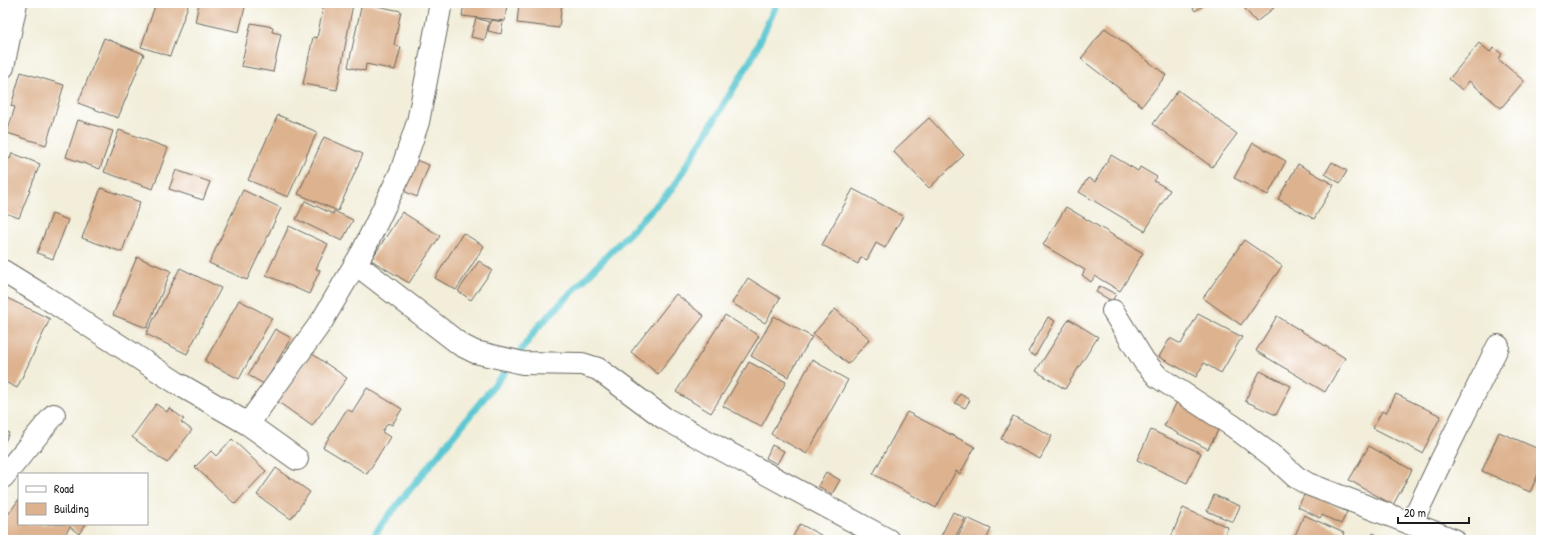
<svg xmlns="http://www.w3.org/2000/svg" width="1544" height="543" font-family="'Patrick Hand',sans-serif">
<rect width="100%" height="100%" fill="#fff"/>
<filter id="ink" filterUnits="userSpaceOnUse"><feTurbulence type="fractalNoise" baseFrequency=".025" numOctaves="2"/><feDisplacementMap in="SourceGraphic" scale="8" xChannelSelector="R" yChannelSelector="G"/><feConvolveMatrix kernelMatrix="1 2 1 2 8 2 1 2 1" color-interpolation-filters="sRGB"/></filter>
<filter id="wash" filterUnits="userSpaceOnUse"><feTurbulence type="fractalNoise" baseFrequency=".012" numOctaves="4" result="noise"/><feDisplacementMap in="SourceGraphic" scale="16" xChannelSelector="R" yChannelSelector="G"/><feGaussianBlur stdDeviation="0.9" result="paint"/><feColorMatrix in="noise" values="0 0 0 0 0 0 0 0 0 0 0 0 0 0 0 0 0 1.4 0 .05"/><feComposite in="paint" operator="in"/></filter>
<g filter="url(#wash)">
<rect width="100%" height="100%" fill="#f2eeda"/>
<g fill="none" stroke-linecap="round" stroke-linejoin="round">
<!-- stream -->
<path stroke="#5bc7d2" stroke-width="7" d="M371,540l11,-16 131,-162 24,-34 135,-139 80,-131 25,-55"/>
</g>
<g id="blocks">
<!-- building -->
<g fill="#ddb28f">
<path d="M156,3h33l-19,53 -29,-9z"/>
<path d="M199,3h47l-7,29 -44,-10z"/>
<path d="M324,3l29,1 -16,86 -34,-6 10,-47 4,1z"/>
<path d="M362,3l39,8 -7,34 7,2 -6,23 -29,-6 -1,7 -17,-4z"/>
<path d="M464,3h43l-2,18 -43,-5z"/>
<path d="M519,3h43l-3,25 -42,-5z"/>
<path d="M1190,3h17l-12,8z"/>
<path d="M1240,3h30l4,5 -18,14z"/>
<path d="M476,18l13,4 -4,18 -14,-3z"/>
<path d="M491,20l12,2 -2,12 -13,-3z"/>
<path d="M251,23l22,4 -1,5 9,2 -8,38 -32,-6z"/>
<path d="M1105,28l61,47 -24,31 -61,-47z"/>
<path d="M104,38l40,16 -26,64 -40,-15z"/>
<path d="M1479,43l11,9 4,-4 8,6 -4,5 26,22 -23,27 -32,-27 -7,9 -13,-11z"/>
<path d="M21,72l43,13 -18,60 -39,-12 8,-26 -4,-1z"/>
<path d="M1178,90l59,44 -25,33 -59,-43z"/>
<path d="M278,115l39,17 -29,65 -40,-17z"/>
<path d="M929,118l35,37 -35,33 -36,-37z"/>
<path d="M78,120l35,11 -13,38 -34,-12z"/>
<path d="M119,130l49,18 -15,41 -49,-17z"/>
<path d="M324,137l39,17 -25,57 -40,-17z"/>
<path d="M1253,143l33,18 -18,34 -34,-17z"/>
<path d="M12,153l28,11 -21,54 -16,-6v-56l7,3z"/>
<path d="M1111,155l27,16 2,-4 17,10 -3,4 16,9 -25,41 -66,-39 9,-14 7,4z"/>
<path d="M413,159l16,6 -12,32 -16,-7z"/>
<path d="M1332,162l15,9 -7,12 -15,-9z"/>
<path d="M1298,164l36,21 -20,34 -36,-20z"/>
<path d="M176,170l34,12 -7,18 -34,-11z"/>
<path d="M101,188l39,14 -18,50 -40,-14z"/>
<path d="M853,189l50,27 -18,32 -9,-5 -9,17 -6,-3 -3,7 -36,-19z"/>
<path d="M243,190l38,18 -34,72 -38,-17z"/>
<path d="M305,201l28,13 1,-3 19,9 -11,21 -46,-22z"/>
<path d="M1066,207l77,46 -23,38 -25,-15 -4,6 -9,-7 3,-5 -42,-25z"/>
<path d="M402,212l38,24 -31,47 -38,-23z"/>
<path d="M52,214l16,6 -15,39 -16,-6z"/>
<path d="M289,226l39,18 -12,25 4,1 -11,24 -43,-19z"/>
<path d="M463,233l21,13 -28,44 -21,-12z"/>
<path d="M1244,240l38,26 -41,59 -38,-27z"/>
<path d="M137,257l34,14 -24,57 -34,-13z"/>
<path d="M479,261l13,9 -21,30 -13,-9z"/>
<path d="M180,268l41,20 -34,66 -41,-20z"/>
<path d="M748,278l32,20 -15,25 -33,-20z"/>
<path d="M1100,286l16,8 -4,7 -16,-9z"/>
<path d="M676,294l28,22 -46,58 -27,-22z"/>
<path d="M7,298l43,21 -33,69 -14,-7v-75z"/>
<path d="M239,300l33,18 -33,61 -34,-18z"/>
<path d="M835,309l35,30 -22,25 -35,-30z"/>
<path d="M1198,314l44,23 -21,36 -17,-10 -8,14 -37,-20 11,-19 11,6z"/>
<path d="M725,315l34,21 -48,77 -35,-21z"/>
<path d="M774,316l38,21 -24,40 -37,-21z"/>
<path d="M1277,316l68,42 -20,34 -69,-41z"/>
<path d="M1048,317l7,4 -20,35 -7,-4z"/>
<path d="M1069,319l29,18 -33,52 -29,-18z"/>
<path d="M275,329l16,9 -27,46 -16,-9z"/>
<path d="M311,353l36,25 -35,48 -35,-25z"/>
<path d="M812,360l36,20 -41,74 -36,-20z"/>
<path d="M749,362l37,20 -25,45 -38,-21z"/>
<path d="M1260,371l31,15 -15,29 -31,-14z"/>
<path d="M367,388l35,21 -10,16 -4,-2 -6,9 8,5 -23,37 -44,-27 24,-38 5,3z"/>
<path d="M960,394l10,6 -5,8 -10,-5z"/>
<path d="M1396,394l45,22 -19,37 -49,-25 9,-17 4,2z"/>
<path d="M1178,400l44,23 -14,26 -44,-23z"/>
<path d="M156,404l11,8 2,-4 15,11 -3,3 11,8 -25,33 -35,-26z"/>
<path d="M907,412l68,35 -15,27 -4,-3 -20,37 -63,-34z"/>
<path d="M1013,416l39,20 -12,23 -39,-20z"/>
<path d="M3,430l6,3 -6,13z"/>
<path d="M1151,430l50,23 -14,30 -50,-23z"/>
<path d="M1499,432l42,18v18l-11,24 -48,-21z"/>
<path d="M232,439l34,32 -31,33 -40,-37 16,-16 5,5z"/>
<path d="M772,445l12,6 -7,13 -11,-6z"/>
<path d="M1369,446l43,24 -19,35 -44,-25z"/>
<path d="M276,468l34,24 -19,27 -34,-24z"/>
<path d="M826,472l14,8 -8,14 -14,-8z"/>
<path d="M1306,491l41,21 -6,12 -19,-9 -2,3 -22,-11z"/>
<path d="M1214,495l26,11 -7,16 -26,-11z"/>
<path d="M19,499v25h67l-7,10 -9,-7 -9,13h-58v-18z"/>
<path d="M1183,508l45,19 -5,13h-53z"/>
<path d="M953,512l12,6 -11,22h-15z"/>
<path d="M1304,515l40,18 -3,7h-48z"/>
<path d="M967,518l24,11 -5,11h-30z"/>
<path d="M800,524l30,16h-39z"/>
<path d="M1373,533l14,7h-18z"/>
</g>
</g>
</g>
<g filter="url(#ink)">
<use href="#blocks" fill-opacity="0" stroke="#67665e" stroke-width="1"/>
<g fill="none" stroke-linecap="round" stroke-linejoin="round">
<defs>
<g id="street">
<path d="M3,67l13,-64"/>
<path d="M356,264l105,81 14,7 48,11 59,1 16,5 66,49 224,122"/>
<path d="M3,271l39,24 135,88 71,41 49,35"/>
<path d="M1113,311l31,50 14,16 75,49 42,32 21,19 12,7 146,56"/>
<path d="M248,424l74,-103 41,-70 38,-79 17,-50 23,-119"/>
<path d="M3,477l51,-62"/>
<path d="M1411,524l30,-63 57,-115"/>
</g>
</defs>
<!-- street casing -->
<use href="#street" stroke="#67665e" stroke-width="24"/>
<!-- street -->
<use href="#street" stroke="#fff" stroke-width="22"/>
</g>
</g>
<!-- margin -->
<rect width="1544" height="543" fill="none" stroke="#fff" stroke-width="16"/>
<!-- legend -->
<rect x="18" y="473" width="130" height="52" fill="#ffffff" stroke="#a4a4a4"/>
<rect x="26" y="486" width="20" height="6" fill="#ffffff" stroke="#a4a4a4"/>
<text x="54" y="493" font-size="12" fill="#1c1c1c">Road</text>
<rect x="26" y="503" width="20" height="12" fill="#ddb28f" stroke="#a4a4a4"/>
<text x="54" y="513" font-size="12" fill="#1c1c1c">Building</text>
<!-- scale -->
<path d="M1398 517v6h71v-6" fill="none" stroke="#1c1c1c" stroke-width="2"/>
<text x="1404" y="517" font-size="12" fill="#1c1c1c" stroke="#ffffff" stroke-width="3" paint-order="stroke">20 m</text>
</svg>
